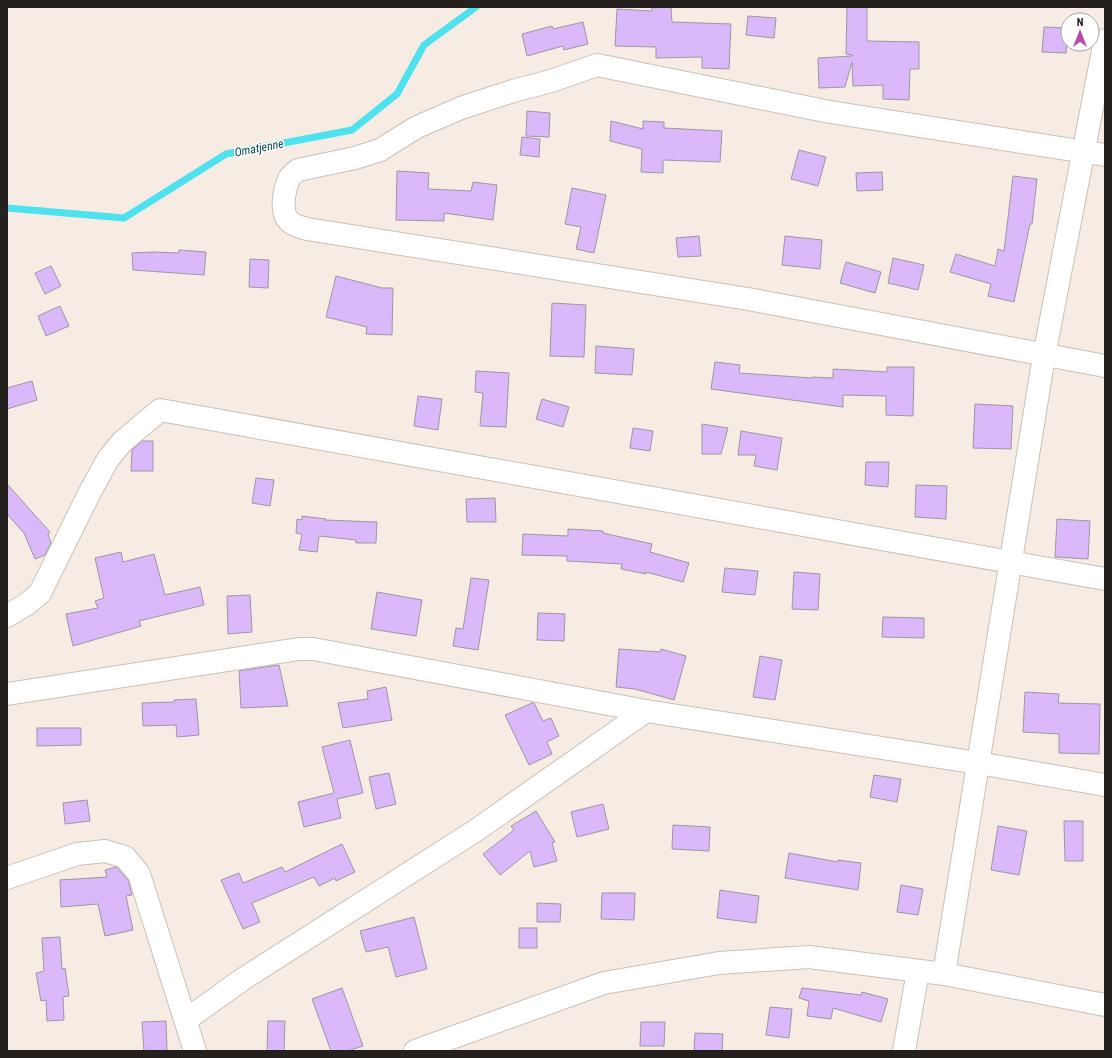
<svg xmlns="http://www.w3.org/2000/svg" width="1112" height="1058" font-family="'Roboto Condensed',sans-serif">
<rect width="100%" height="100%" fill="#f6ece3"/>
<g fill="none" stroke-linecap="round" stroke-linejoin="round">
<!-- stream -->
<path stroke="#4ee1ee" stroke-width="7" d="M7,208l117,10 102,-64 126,-24 45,-36 27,-49 52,-38"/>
</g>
<!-- building -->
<g fill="#dbb8fa" stroke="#9c97a1">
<path d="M652,7h19l1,15 59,2 -2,45 -27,-1v-11l-46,1v-11l-41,-1 2,-37 35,2z"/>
<path d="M847,7h20v34l52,1v27h-9l-1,31 -26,-1v-14l-30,1 -1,-24 -7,25 -26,1 -1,-30 34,-2v-1l-6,-1z"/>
<path d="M748,16l28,2 -2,20 -28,-3z"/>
<path d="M583,22l5,22 -24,6 -1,-4 -36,10 -5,-22 30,-8 1,3z"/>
<path d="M1044,27l24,1 -2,25 -24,-1z"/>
<path d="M527,111l23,2 -1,24 -23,-1z"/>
<path d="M611,121l32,8v-8l21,1v6l58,3 -2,31 -57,-2v13l-22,-1 1,-23 -32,-8z"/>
<path d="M522,137l18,2 -1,18 -19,-2z"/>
<path d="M799,150l27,7 -8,29 -27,-7z"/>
<path d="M397,171l32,2 -1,16 43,2 2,-9 24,3 -4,35 -49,-7v8l-48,-1z"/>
<path d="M882,172l1,18 -26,1 -1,-18z"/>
<path d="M1013,176l24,3 -5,45h-2l-16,78 -26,-6 3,-12 -41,-12 6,-18 39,12 3,-17 6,2z"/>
<path d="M572,188l34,7 -12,58 -18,-4 5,-22 -16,-3z"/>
<path d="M699,236l2,20 -23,1 -2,-19z"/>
<path d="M785,236l37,4 -2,29 -38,-4z"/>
<path d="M179,250l27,2 -2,23 -71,-5 -1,-17 22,-1 25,1z"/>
<path d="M893,258l31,7 -6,25 -30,-7z"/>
<path d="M250,259l19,1 -1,28 -19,-1z"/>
<path d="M846,262l35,10 -6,21 -35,-10z"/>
<path d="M51,266l10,20 -16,8 -10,-21z"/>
<path d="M336,276l46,12h11l-1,47 -26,-1 1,-7 -41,-10z"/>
<path d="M552,303l34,2 -2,52 -34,-1z"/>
<path d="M60,306l9,20 -23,10 -8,-20z"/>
<path d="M596,346l38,3 -2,26 -37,-2z"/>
<path d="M715,362l25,3 -1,8 73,5v-1l21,1v-9l54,3v-5h27l-1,49 -27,-1v-19l-43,-1v12l-132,-18z"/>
<path d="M476,371l33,2 -3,54 -26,-1 3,-33 -8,-1z"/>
<path d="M32,381l5,19 -30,9v-21z"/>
<path d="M418,396l24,3 -4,31 -24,-4z"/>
<path d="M542,399l27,8 -6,20 -27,-8z"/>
<path d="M975,404l38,2 -2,43 -38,-1z"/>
<path d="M702,424l26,4 -7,26h-19z"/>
<path d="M633,428l20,3 -3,20 -20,-3z"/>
<path d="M741,431l41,7 -5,32 -23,-4 2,-11h-18z"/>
<path d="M142,441h11v30h-22l1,-21z"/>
<path d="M866,462h23l-1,25 -23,-2z"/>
<path d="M256,478l18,2 -4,26 -18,-3z"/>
<path d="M7,484l43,48 -2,2 3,9 -6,12 -10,4 -11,-26 -17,-19z"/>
<path d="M916,485l31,1 -1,33 -31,-2z"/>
<path d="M495,498l1,24h-29l-1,-23z"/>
<path d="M302,516l24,3 -1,1 52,2 -1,21h-20v-3l-37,-4 -2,16 -18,-2 3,-16 -6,-1 1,-14 5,1z"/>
<path d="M1057,519l33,2 -2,38 -33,-2z"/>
<path d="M568,529l35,2v2l49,11 -2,8 39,11 -6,19 -37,-10v2l-25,-5 1,-5 -55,-3v-5l-45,-1 1,-21 45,2z"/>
<path d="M121,552l2,10 31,-8 11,41 35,-8 4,18 -65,16 2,5 -68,20 -7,-32 32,-6 -3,-7 9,-3 -9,-40z"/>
<path d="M725,568l33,3 -3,24 -33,-3z"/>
<path d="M794,572l26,2 -2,36 -26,-1z"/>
<path d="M471,578l18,2 -11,70 -25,-4 3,-18 7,1z"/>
<path d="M377,592l45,8 -6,36 -45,-7z"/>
<path d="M250,595l2,37 -24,2 -1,-38z"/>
<path d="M538,613l27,1 -1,27 -27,-1z"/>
<path d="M883,617l41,1v20l-42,-1z"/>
<path d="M619,649l41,3 1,-3 25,7 -12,44 -39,-11 -19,-2z"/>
<path d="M760,656l22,4 -7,40 -22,-3z"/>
<path d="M279,665l9,41 -47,2 -2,-37z"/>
<path d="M386,687l6,33 -49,8 -5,-25 30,-4 -1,-8z"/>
<path d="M1025,692l34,2 -1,9 42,1 -1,50 -40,-1v-19l-36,-2z"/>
<path d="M196,699l3,36 -22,2 -1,-12 -33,1 -1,-23 32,-1v-2z"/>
<path d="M532,703h2l9,18 8,-3 8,18 -12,6 5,12 -23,11 -24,-50z"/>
<path d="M37,728h44v17l-44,1z"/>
<path d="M350,740l13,53 -26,6 4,19 -37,9 -6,-25 36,-9 -12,-46z"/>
<path d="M389,773l7,31 -20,5 -7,-32z"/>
<path d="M874,775l27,4 -4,23 -27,-5z"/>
<path d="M87,800l3,21 -25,3 -2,-21z"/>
<path d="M603,804l6,25 -32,8 -6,-25z"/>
<path d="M536,811l19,31 -3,1 5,18 -23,6 -4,-16 -30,24 -17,-21 31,-24 -3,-4z"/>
<path d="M1064,821h19v40h-18z"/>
<path d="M673,825l37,2 -1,24 -37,-2z"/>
<path d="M998,826l29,5 -8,44 -28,-5z"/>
<path d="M342,844l13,28 -19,9 -1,-3 -16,8 -5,-9 -62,26 8,19 -17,7 -22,-49 18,-7 4,10 39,-16 3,5z"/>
<path d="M789,853l49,9v-2l23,3 -3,27 -73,-12z"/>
<path d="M116,867l12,13 4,15 -6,1 7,34 -28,6 -7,-32 -37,3 -1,-27 47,-3 -2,-7z"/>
<path d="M901,885l22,4 -5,26 -21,-3z"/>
<path d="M720,890l39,6 -3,27 -39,-5z"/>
<path d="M602,893h33l-1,27 -33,-1z"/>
<path d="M537,903l24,1 -1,18h-23z"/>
<path d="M414,917l13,52 -31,8 -8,-30 -22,5 -6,-21z"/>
<rect x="519" y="928" width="18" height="20"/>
<path d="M60,937l2,32 3,-1 4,28 -6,1 1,23 -17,1 -1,-21 -5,1 -5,-28 8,-2 -2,-33z"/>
<path d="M342,988l21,58 -15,5h-17l-19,-52z"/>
<path d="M802,988l59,7 1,-3 26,7 -7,23 -48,-14 -2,11 -24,-3 2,-15 -10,-3z"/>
<path d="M770,1007l22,2 -3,29 -23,-3z"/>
<path d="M166,1021l1,30h-23l-2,-29z"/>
<path d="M268,1021h17l-1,30h-17z"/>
<path d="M641,1022h24l-1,24h-24z"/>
<path d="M695,1033l28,1 -1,17h-28z"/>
</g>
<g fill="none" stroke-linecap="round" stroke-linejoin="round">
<defs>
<g id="minor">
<path d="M1105,155l-275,-43 -233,-47 -46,16 -38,10 -52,17 -44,19 -37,23 -25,8 -57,12c-4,3 -7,5 -9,9 -5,11 -9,33 0,42 5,5 11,6 18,8l441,70 357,67"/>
<path d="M7,616l20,-12 13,-11 50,-101 18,-33 14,-17 38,-32 945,169"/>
<path d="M7,694l292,-45h14l333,62 332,52 127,22"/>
<path d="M7,878l70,-24 28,-3 20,6 14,17 56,177"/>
<path d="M944,974l100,-618 61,-316"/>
<path d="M186,1020l57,-41 232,-148 171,-120"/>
<path d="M415,1051l189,-68 115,-20 90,-6 135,17 161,31"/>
<path d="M904,1051l14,-80"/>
</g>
</defs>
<!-- minor casing -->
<use href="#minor" stroke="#c9c0b8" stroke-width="24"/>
<!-- minor -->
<use href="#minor" stroke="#fff" stroke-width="22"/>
</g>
<g text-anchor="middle" stroke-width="3" stroke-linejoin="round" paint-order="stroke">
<!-- water labels -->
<g font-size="12" font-style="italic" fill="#03484d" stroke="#fff">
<text transform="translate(259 148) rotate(-11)" y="4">Omatjenne</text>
</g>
</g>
<!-- border -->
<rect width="1112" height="1058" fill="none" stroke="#24201d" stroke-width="16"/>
<!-- north arrow -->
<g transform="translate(1080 32)"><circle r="19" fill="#ffffff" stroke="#a7a6a5"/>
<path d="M0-3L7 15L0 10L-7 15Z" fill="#b94aa8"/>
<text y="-6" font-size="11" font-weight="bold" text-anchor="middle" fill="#24201d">N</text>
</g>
</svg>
